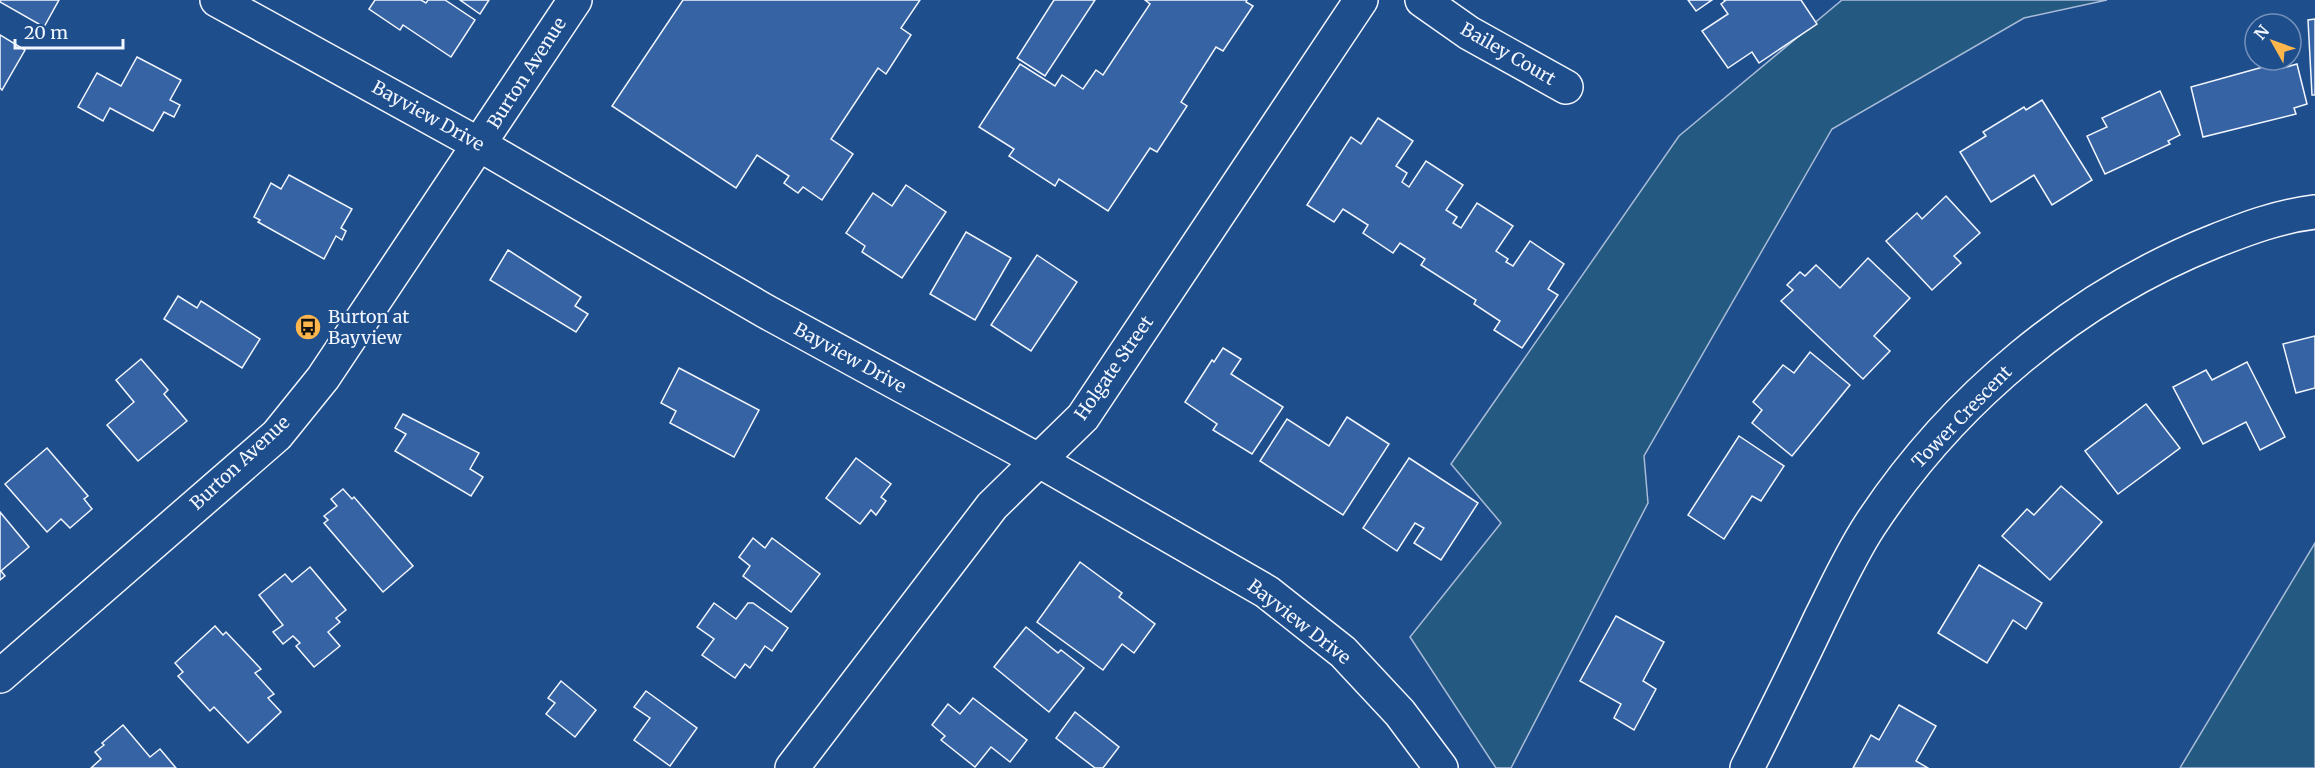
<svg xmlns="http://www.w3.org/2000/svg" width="2315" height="768" font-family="Merriweather,serif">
<rect width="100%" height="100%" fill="#1f4e8c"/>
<!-- green -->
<g fill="#245a82" stroke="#a8bbd7" stroke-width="1.5">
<path d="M1842,0h265l-83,18 -192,111 -188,327 4,47 -137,265h-15l-86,-131 91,-114 -50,-59 228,-328z"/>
<path d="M2315,543v225h-135z"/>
</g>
<!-- building -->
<g fill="#3563a3" stroke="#f2f6ff" stroke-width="1.5">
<path d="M0,0h59l-15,27 -44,-25z"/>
<path d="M375,0h46l5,3 2,-3h17l30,20 -24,37 -48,-32 -3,5 -31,-21z"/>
<path d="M460,0h29l-9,14z"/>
<path d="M683,0h237l-19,28 10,7 -25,39 -8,-6 -47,71 22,15 -31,46 -19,-13 -5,6 -14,-10 5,-7 -32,-21 -21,33 -124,-82z"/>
<path d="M1054,0h41l-50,76 -28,-18z"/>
<path d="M1145,0h102l-1,2 7,4 -30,45 -7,-4 -35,55 6,4 -30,46 -7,-4 -42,63 -49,-32 -4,7 -46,-30 5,-7 -35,-22 41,-63 35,22 7,-11 21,14 13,-19 7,5 47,-71z"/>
<path d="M1688,0h24l-16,11z"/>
<path d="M1724,0h77l16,24 -58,39 -7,-11 -24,16 -26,-37 26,-17 -7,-10 4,-3z"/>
<path d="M2315,19v76h-3l-4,-75z"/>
<path d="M0,35l25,15 -23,40 -2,-2z"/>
<path d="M137,57l44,23 -11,20 10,5 -6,12 -10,-5 -11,19 -43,-23 -7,13 -25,-14 19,-34 24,13z"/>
<path d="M2281,62l2,6 14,-4 10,40 -13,4 2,6 -93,23 -12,-50z"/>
<path d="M2160,91l20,44 -12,6 2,3 -65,30 -18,-38 20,-9 -5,-9z"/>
<path d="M2042,100l50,80 -40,25 -18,-30 -43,27 -31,-50 26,-16 -3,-4 41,-25 2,3z"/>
<path d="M1378,118l35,23 -17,25 11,7 -5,9 7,5 17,-26 37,24 -17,25 11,7 -4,6 8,5 16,-25 36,23 -17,25 12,8 -2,3 7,4 17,-25 34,23 -16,25 10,6 -36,53 -28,-18 6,-9 -26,-17 2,-4 -55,-35 4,-6 -25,-16 -7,10 -30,-20 5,-8 -25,-16 -9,13 -27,-17 44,-68 10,7z"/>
<path d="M289,175l63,34 -11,19 5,3 -4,9 -6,-4 -12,23 -66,-37 2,-2 -6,-3 17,-34 10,6z"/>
<path d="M906,185l40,27 -44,66 -40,-26 3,-6 -19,-13 27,-40 19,13z"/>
<path d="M1946,196l34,37 -26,23 7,7 -29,27 -46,-49 31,-28 5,6z"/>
<path d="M966,232l45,26 -36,62 -45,-26z"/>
<path d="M508,250l73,47 -6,9 13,8 -12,18 -86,-52z"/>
<path d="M1037,255l40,27 -46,69 -40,-26z"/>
<path d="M1868,258l42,40 -36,38 16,15 -27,28 -82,-78 12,-11 -6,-5 13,-13 5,4 11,-11 24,23z"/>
<path d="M178,296l19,12 4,-7 59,38 -18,29 -78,-49z"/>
<path d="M2315,336v52l-19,5 -13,-49z"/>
<path d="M1223,348l18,11 -10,15 52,33 -31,47 -39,-24 4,-6 -32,-22 27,-42 2,2z"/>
<path d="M1810,352l40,33 -58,71 -40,-33 10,-13 -9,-8 30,-37 11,8z"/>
<path d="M141,359l27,31 -4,4 23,27 -49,40 -31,-36 27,-23 -18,-22z"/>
<path d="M2247,362l38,75 -25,13 -14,-28 -43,22 -30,-57 33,-17 6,10z"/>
<path d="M679,368l80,42 -25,47 -64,-34 6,-12 -15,-8z"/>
<path d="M2146,404l34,44 -62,46 -33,-43z"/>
<path d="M403,414l76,39 -9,16 13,8 -12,19 -76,-45 11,-17 -11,-6z"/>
<path d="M1347,417l42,27 -46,71 -83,-54 27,-42 42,27z"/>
<path d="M1739,436l45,30 -23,35 -9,-5 -28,43 -36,-24z"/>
<path d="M47,448l41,48 -4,3 8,10 -22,19 -9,-9 -14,13 -42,-48z"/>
<path d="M856,458l35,26 -10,13 5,4 -10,14 -5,-5 -11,14 -34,-26z"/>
<path d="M1409,458l69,45 -37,57 -27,-17 10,-15 -9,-5 -18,28 -34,-23z"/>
<path d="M2061,486l41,36 -52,58 -48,-44 25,-27 7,6z"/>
<path d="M343,489l9,10 2,-2 59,69 -30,26 -59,-69 4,-3 -4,-4 13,-10 -6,-7z"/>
<path d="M0,512l29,35 -28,24 4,5 -5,4z"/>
<path d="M753,538l12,10 7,-10 48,36 -29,38 -48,-36 7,-10 -11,-9z"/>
<path d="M1080,562l42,31 -3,4 36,27 -21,29 -12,-9 -19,26 -66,-48z"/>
<path d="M1979,565l63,38 -16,26 -13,-9 -26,43 -49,-30z"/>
<path d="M310,567l36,43 -10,8 4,4 -12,10 12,14 -26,21 -18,-21 4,-3 -7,-7 -10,8 -10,-12 10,-7 -24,-30 26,-21 7,8z"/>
<path d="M714,603l22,16 12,-16h5l35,25 -16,23 -7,-5 -15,22 -5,-4 -10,14 -33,-23 12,-16 -17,-12z"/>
<path d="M1616,616l48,26 -21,39 13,8 -22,41 -20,-12 7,-14 -41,-23z"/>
<path d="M215,626l8,9 3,-3 35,37 -6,4 19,21 -6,4 13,14 -33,31 -34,-36 -4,4 -32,-35 5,-4 -8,-9z"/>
<path d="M1026,627l32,26 3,-3 23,18 -35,44 -55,-45z"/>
<path d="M561,681l35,29 -21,27 -29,-23 9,-11 -7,-5z"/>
<path d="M646,691l51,37 -27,38 -36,-26 16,-22 -16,-11z"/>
<path d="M973,698l54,42 -17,22 -19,-15 -16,20 -34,-27 4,-4 -13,-11 16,-21 12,10z"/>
<path d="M1899,705l37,21 -20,35 12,7h-75l18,-33 8,5z"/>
<path d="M1075,712l44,35 -16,21h-8l-39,-30z"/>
<path d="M123,725l27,32 10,-8 16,19h-85l10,-9 -6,-7 9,-7 -2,-2z"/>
</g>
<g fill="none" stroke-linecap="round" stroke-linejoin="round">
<defs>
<g id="street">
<path d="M217,0l263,145"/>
<path d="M1422,0l47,33 97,54"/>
<path d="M792,768l200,-262 91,-89 278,-417"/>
<path d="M1747,768c25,-50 50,-100 74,-151 15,-30 30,-63 49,-92 82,-125 206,-229 345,-284 33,-13 65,-25 100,-29"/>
</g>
<g id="secondary">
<path d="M480,145l285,166 273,149 229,132 76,60 57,61 41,55"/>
<path d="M0,676l277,-241 46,-57 252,-378"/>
</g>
</defs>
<!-- street casing -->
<use href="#street" stroke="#f2f6ff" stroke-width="36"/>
<!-- secondary casing -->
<use href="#secondary" stroke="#f2f6ff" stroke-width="36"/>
<!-- street -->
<use href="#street" stroke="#1f4e8c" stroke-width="33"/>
<!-- secondary -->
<use href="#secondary" stroke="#1f4e8c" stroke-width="33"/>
</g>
<!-- icons -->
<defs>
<symbol id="bus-disc" viewBox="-11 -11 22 22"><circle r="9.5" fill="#ffb74d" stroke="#1f4e8c"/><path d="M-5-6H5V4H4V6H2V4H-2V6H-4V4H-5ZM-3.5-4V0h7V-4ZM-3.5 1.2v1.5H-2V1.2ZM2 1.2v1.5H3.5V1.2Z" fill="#111"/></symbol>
</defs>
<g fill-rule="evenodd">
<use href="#bus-disc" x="293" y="312" width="30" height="30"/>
</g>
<g text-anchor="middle" stroke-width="4.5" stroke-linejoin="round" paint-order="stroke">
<!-- street labels -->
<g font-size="18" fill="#f2f6ff" stroke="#1f4e8c">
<text transform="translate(1508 54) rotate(30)" y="6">Bailey Court</text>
<text transform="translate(527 73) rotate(-57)" y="6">Burton Avenue</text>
<text transform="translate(428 116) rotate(29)" y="6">Bayview Drive</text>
<text transform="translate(850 358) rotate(29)" y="6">Bayview Drive</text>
<text transform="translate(1114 368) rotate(-55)" y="6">Holgate Street</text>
<text transform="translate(1962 417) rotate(-46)" y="6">Tower Crescent</text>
<text transform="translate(240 463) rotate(-43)" y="6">Burton Avenue</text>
<text transform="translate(1299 622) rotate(38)" y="6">Bayview Drive</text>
</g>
<!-- poi labels -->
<g font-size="18" fill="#f2f6ff" stroke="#1f4e8c" text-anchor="start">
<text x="328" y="323">Burton at<tspan x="328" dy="21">Bayview</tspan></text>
</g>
</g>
<!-- north arrow -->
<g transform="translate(2273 42) rotate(310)"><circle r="28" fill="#1f4e8c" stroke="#7391ba" stroke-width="1.5"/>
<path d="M0-4.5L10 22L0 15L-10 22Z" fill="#ffb74d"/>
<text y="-9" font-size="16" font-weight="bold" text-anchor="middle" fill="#f2f6ff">N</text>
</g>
<!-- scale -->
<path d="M15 39v9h108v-9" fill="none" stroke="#f2f6ff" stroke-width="3"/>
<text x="24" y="39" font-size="18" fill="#f2f6ff" stroke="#1f4e8c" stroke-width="4.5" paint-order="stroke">20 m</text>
</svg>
